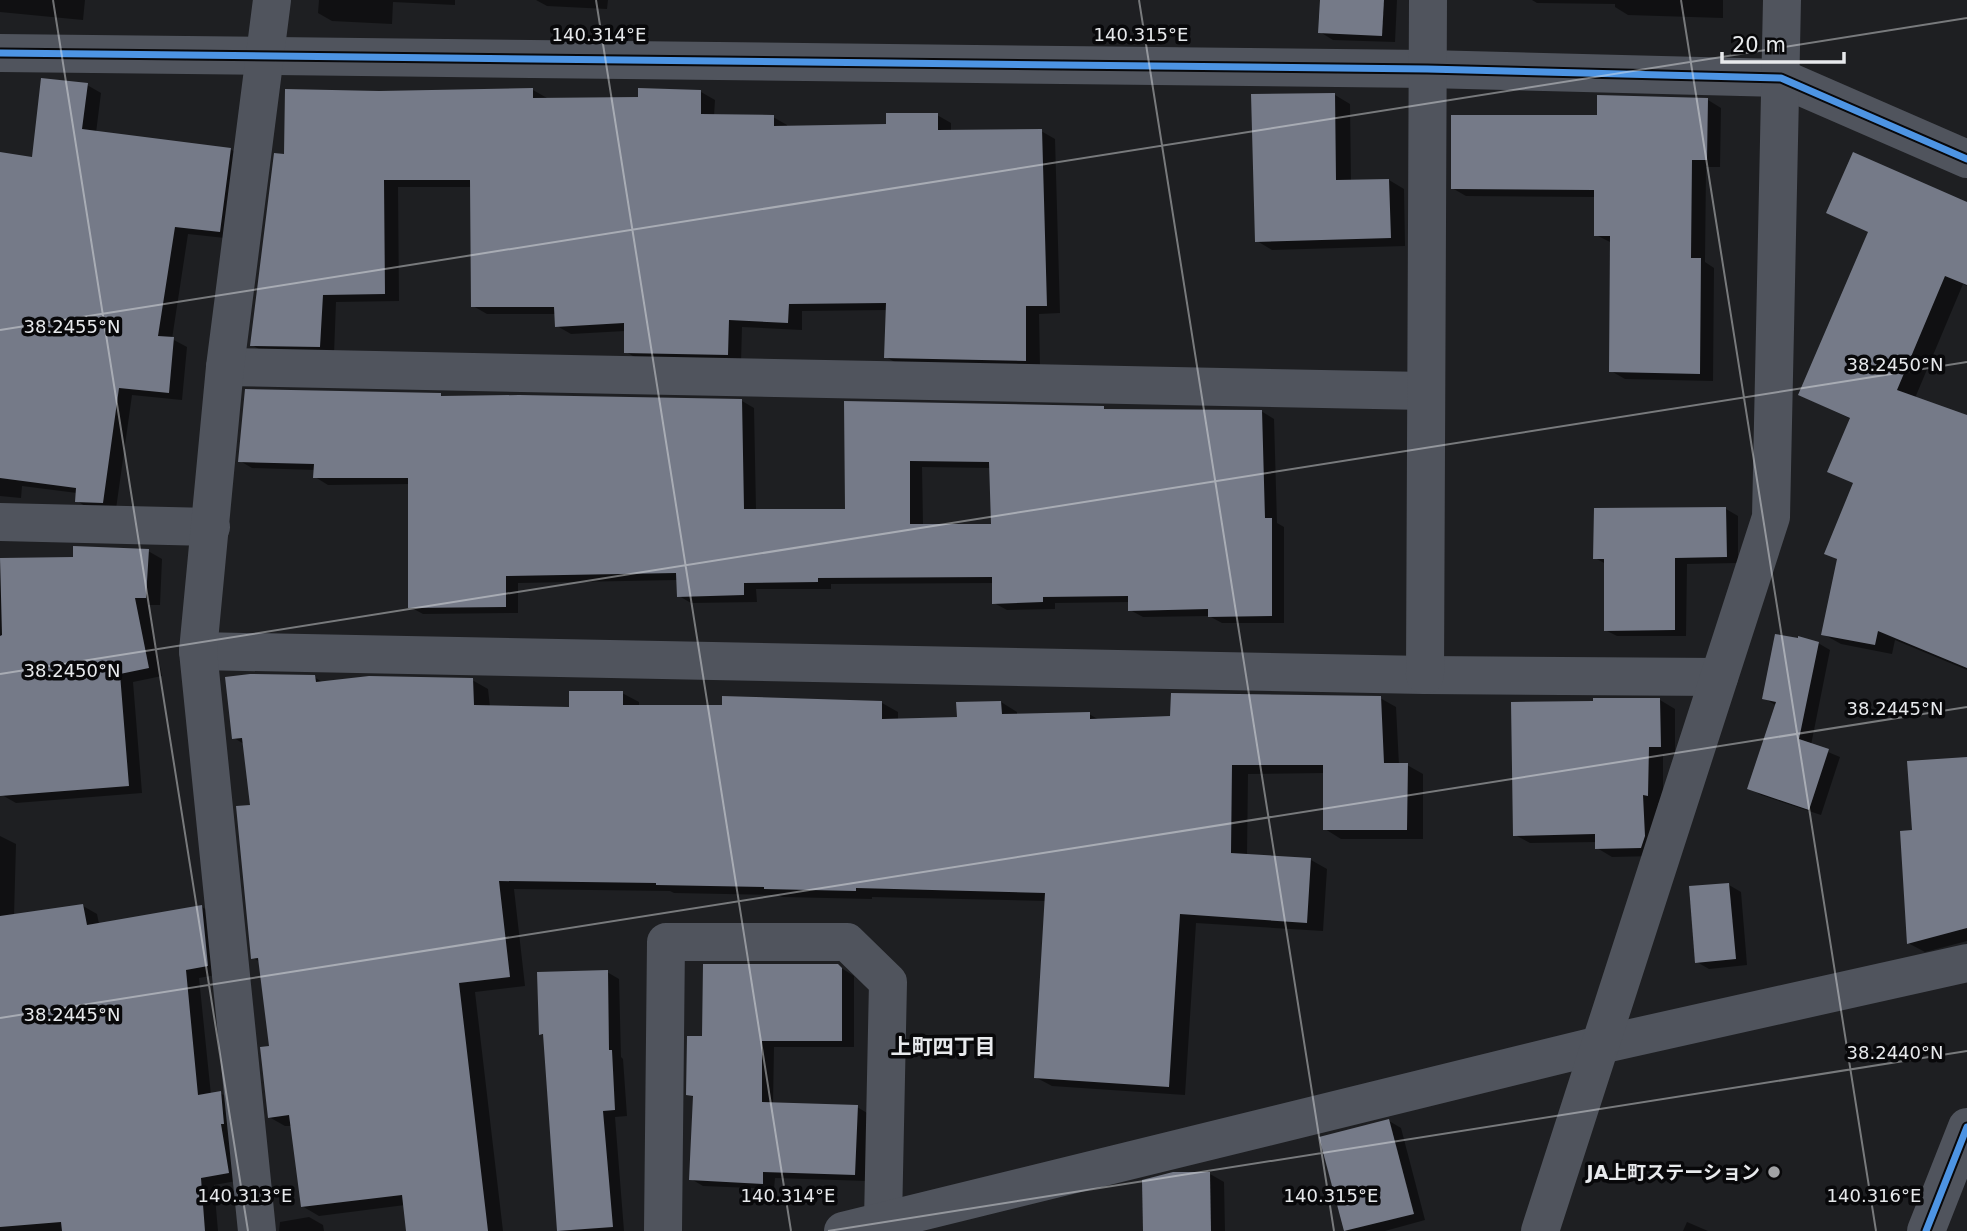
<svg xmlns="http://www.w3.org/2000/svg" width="1967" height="1231" font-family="'DejaVu Sans','Noto Sans JP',sans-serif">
<rect width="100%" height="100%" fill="#1e1f22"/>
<!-- shadow -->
<g fill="#0007" fill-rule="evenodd">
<path d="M0,0h85l-2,20 -83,-8z"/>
<path d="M319,0h136v5l-62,-3 -1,22 -60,-3 -14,-8z"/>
<path d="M536,0h72l-1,9 -60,-3z"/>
<path d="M1322,0h75l-2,42 -62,-2 -13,-8z"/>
<path d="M1532,0h191v18l-95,-3 -13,-8v-3l-78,-1z"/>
<path d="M87,85l14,8 -5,40 134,16 14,8 -10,82 -46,-5 -16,105 15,8 -5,53 -50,-5 -16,114h-26l-13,-8v-8l-55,-7 -1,12 -21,-2v-342l33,5z"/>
<path d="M533,90l14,8 93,1 61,-7 14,8 -1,16 59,1 14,8v3l101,-2 49,-11 14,8v9l90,-1 14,8 5,174 -21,1 1,54 -140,-3 -14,-8 2,-47 -86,1v19l-60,-3 -1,35 -101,-2 -14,-8 -1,-21 -54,3 -14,-8 -1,-12h-69l-14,-8 -1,-119h-74l1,114 -63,1 -2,52 -68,-1 -14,-8 33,-189 94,-63z"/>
<path d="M1335,95l15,9 1,77 38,-1 15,9 1,57 -133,4 -15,-9z"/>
<path d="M1708,100l13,8 -1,59h-14l-1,95 9,6 -1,113 -88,-2 -14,-8 1,-128 -16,-8v-38l-130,-1 -14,-8 147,-71z"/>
<path d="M1967,203v83l-4,-2 -48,114 52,19v253l-72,-30 -3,14 -51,-10 -18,-10 16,-74 -13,-7 29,-69 -26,-13 22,-52 -51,-24 70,-162 -41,-20z"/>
<path d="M440,395l5,3 297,3 12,7 2,102h91l-1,-107 257,5 6,3h152l13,8 3,104 7,4v96h-62l-13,-7 -66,1 -13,-7v-8l-75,1v6l-48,1 -13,-7 -1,-20 -162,1v5h-75l1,13 -66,1 -12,-7 -1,-16 -160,3v30l-95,1 -13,-7v-123l-82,1 -13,-8v-7l-63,-2 -12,-7zM922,467l69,1 1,58 -69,-1z"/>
<path d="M1726,509l12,7v47l-51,1 -1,72h-69l-12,-6 1,-66 -11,-6z"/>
<path d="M148,551l14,8 -2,46h-12l14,71 -29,6 9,111 -126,10 -14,-8 -2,-22v-210z"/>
<path d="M1818,643l12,7 -19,95 29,12 -19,58 -60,-20 -12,-7 28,-82 -13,-8z"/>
<path d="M314,677l10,6 148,-3 16,9 2,18 80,2 52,-16 17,9v5l243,-4 16,9v8l61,-1 42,-17 16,10v4l72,-2 12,7 71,-4 208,-19 16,9 3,58h8l16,9v65h-82l-16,-10v-56l-77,1 -1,81 64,5 16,9 -4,62 -127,-8 -11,172 -133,-9 -17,-9 12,-176 -175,-4v2l-90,-2 -4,-2 -104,-2 -4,-2 -156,-2 11,97 -50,6 28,239h-95l-3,-26 -86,11 -17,-10 -10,-80h-7l-16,-9 2,-69 -11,-86 -7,-4 -1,-152 -8,-62 -10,-6z"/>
<path d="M1660,700l15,9v46h-12v48h-5l1,43 -3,10 -44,1 -15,-9v-6l-67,1 -15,-8z"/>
<path d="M1967,759v182l-42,11 -17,-9 6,-111z"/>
<path d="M0,836l16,8 -2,72 69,-10 14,8 2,10 103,-17 13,8 6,59 -22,4 12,117 9,-2 14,8 8,79 -28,5 4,46h-218z"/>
<path d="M1729,885l12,7 6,73 -38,4 -12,-7z"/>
<path d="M838,966l16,10v71h-80l-1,57 84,3 12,7 -2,67 -92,-3 -1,11 -71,-3 -12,-7 4,-81 -7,-4 15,-56z"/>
<path d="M607,972l12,7 2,78 2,2 4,57 -12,1 9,114h-64l-15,-195 -4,-2z"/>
<path d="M1389,1121l12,7 24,92 -40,11h-39l-25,-93z"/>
<path d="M1210,1174l14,8 1,49h-80z"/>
<path d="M309,1217l14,8 1,6h-45l1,-9z"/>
<path d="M1687,1222l21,9h-25z"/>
</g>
<!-- building -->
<g fill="#757a88" fill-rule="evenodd">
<path d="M1320,0h64l-2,36 -64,-3z"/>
<path d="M41,78l47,5 -6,46 149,19 -11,84 -45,-5 -17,109 16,1 -5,56 -50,-5 -16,115 -28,-1 1,-14 -76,-10v-326l32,5z"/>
<path d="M533,88v10l105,-1v-9l63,2v24l73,1v11l112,-2v-11h52v17l104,-1 5,177h-21v55l-142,-3 2,-55 -97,1 -1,19 -59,-3 -1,35 -104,-2v-30l-69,4 -1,-20h-83l-1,-127h-86l1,114 -62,1 -3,52 -70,-1 24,-193 10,1 1,-65 94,2z"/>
<path d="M1335,93l1,87 53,-1 2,59 -136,4 -4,-148z"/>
<path d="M1597,95l111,3 -1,62h-15l-1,98h10l-1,116 -91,-2 1,-136h-16v-46l-143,-1v-74h146z"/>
<path d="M1853,152l114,50v83l-22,-9 -48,114 70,25v253l-89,-37 -3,14 -54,-10 16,-76 -13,-5 29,-71 -26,-11 23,-54 -52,-23 70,-163 -42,-19z"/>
<path d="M245,389l196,4v3l78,-1 223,4 2,110h101l-1,-108 260,5v3l158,1 3,108h7v98l-64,1v-8l-80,2v-15l-85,1v5l-51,2v-27l-174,1v4l-74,1v12l-67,2 -1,-24 -170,3v31l-98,1v-130h-95l1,-14 -76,-2zM910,461l79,1 2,62h-81z"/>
<path d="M1726,507l1,50 -52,1v72l-71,1v-72h-11l1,-51z"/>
<path d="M73,546l76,3 -3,49h-11l14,70 -29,6 9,112 -129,10v-160l2,-1 -2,-77 73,-1z"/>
<path d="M1775,634l23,4v-2l21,6 -20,97 30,10 -20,61 -62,-21 29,-87 -14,-3z"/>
<path d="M250,674l65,1 1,7 53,-6 104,2 1,27 95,2v-16h54v14h99v-9l160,5v18l75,-2 -1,-15 45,-1 1,13 88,-2v7l80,-3 1,-23 210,3 3,67h24l-1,67h-84v-65h-91l-1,88 80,5 -4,65 -127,-9 -11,173 -135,-9 11,-185 -189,-5v3l-92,-2v-2l-108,-2v-2l-157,-2 11,96 -51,6 29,248h-82l-4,-36 -101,12 -12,-92 -21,3 -8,-71 9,-1 -11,-88 -7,1 -15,-153 14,-1 -8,-67 -10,1 -7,-62z"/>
<path d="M1593,698h67l1,49h-12l-1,49 -5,-1 2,41 -4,12 -46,1v-15l-82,2 -2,-134 82,-1z"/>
<path d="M1967,757v171l-60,16 -7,-113 12,-1 -5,-69z"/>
<path d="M1729,883l7,76 -41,4 -6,-77z"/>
<path d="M83,904l4,21 115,-20 6,61 -22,4 12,125 23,-4 3,33h-3l8,49 -28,5 4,53h-143l-1,-9 -61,5v-311z"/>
<path d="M703,964h135l4,4v73h-80v61l96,3 -3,70 -92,-3v12l-74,-4 4,-84 -7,-1 1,-59h15z"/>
<path d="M608,970l1,80h3l3,60 -12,1 10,116 -56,4 -14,-197 -4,1 -2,-63z"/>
<path d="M1389,1119l25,95 -70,17 -25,-94z"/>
<path d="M1173,1172h37l1,59h-68l-1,-51z"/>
</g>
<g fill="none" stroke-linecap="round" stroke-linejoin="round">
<!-- minor -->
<g stroke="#50545d" stroke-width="38">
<path d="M0,53l1427,16 354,9 186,81"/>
<path d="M225,367l1201,24"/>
<path d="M0,522l211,5"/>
<path d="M198,651l1227,24 294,2"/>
<path d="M1425,675l3,-675"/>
<path d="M257,1231l-59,-580 27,-284 47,-367"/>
<path d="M663,1231l3,-289h181l41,40 -5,239"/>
<path d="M843,1231l757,-186 367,-82"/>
<path d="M1540,1231l231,-714 11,-517"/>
<path d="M1926,1231l41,-104"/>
</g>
<defs>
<g id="cycleway">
<path d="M0,53l1427,16 354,9 186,81"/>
<path d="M1926,1231l41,-104"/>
</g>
</defs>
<!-- cycleway casing -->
<use href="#cycleway" stroke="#08080a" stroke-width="11"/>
<!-- cycleway -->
<use href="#cycleway" stroke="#4d94e3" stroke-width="7"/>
</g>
<!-- ticks -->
<path fill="none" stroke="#e7e9ec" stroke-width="2" stroke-opacity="0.45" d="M53,0l195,1231M596,0l195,1231M1139,0l195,1231M1681,0l195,1231M0,330l1967,-312M0,674l1967,-312M0,1018l1967,-311M828,1231l1139,-180"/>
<!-- markers -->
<circle fill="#a1a2a5" stroke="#08080a" stroke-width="2.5" cx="1774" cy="1172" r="7"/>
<g text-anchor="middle" stroke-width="7" stroke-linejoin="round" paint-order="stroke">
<!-- poi labels -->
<g font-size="19" font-weight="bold" fill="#e7e9ec" stroke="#08080a" text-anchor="end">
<text x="1760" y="1179">JA上町ステーション</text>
</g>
<!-- neighbourhood labels -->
<g font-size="21" font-weight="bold" fill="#e7e9ec" stroke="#08080a">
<text x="943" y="1054">上町四丁目</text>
</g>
</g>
<g font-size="18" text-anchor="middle" fill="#e7e9ec" stroke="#08080a" stroke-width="7" stroke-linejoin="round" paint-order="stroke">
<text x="599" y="41">140.314°E</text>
<text x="1141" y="41">140.315°E</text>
<text x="72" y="333">38.2455°N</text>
<text x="1895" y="371">38.2450°N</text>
<text x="72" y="677">38.2450°N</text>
<text x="1895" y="715">38.2445°N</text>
<text x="72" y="1021">38.2445°N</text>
<text x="1895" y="1059">38.2440°N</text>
<text x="245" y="1202">140.313°E</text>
<text x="788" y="1202">140.314°E</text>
<text x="1331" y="1202">140.315°E</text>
<text x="1874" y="1202">140.316°E</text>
</g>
<!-- scale -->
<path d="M1722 52v10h122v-10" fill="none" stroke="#e7e9ec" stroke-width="3.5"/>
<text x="1732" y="52" font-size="21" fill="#e7e9ec" stroke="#08080a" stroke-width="5" paint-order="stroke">20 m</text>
</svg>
